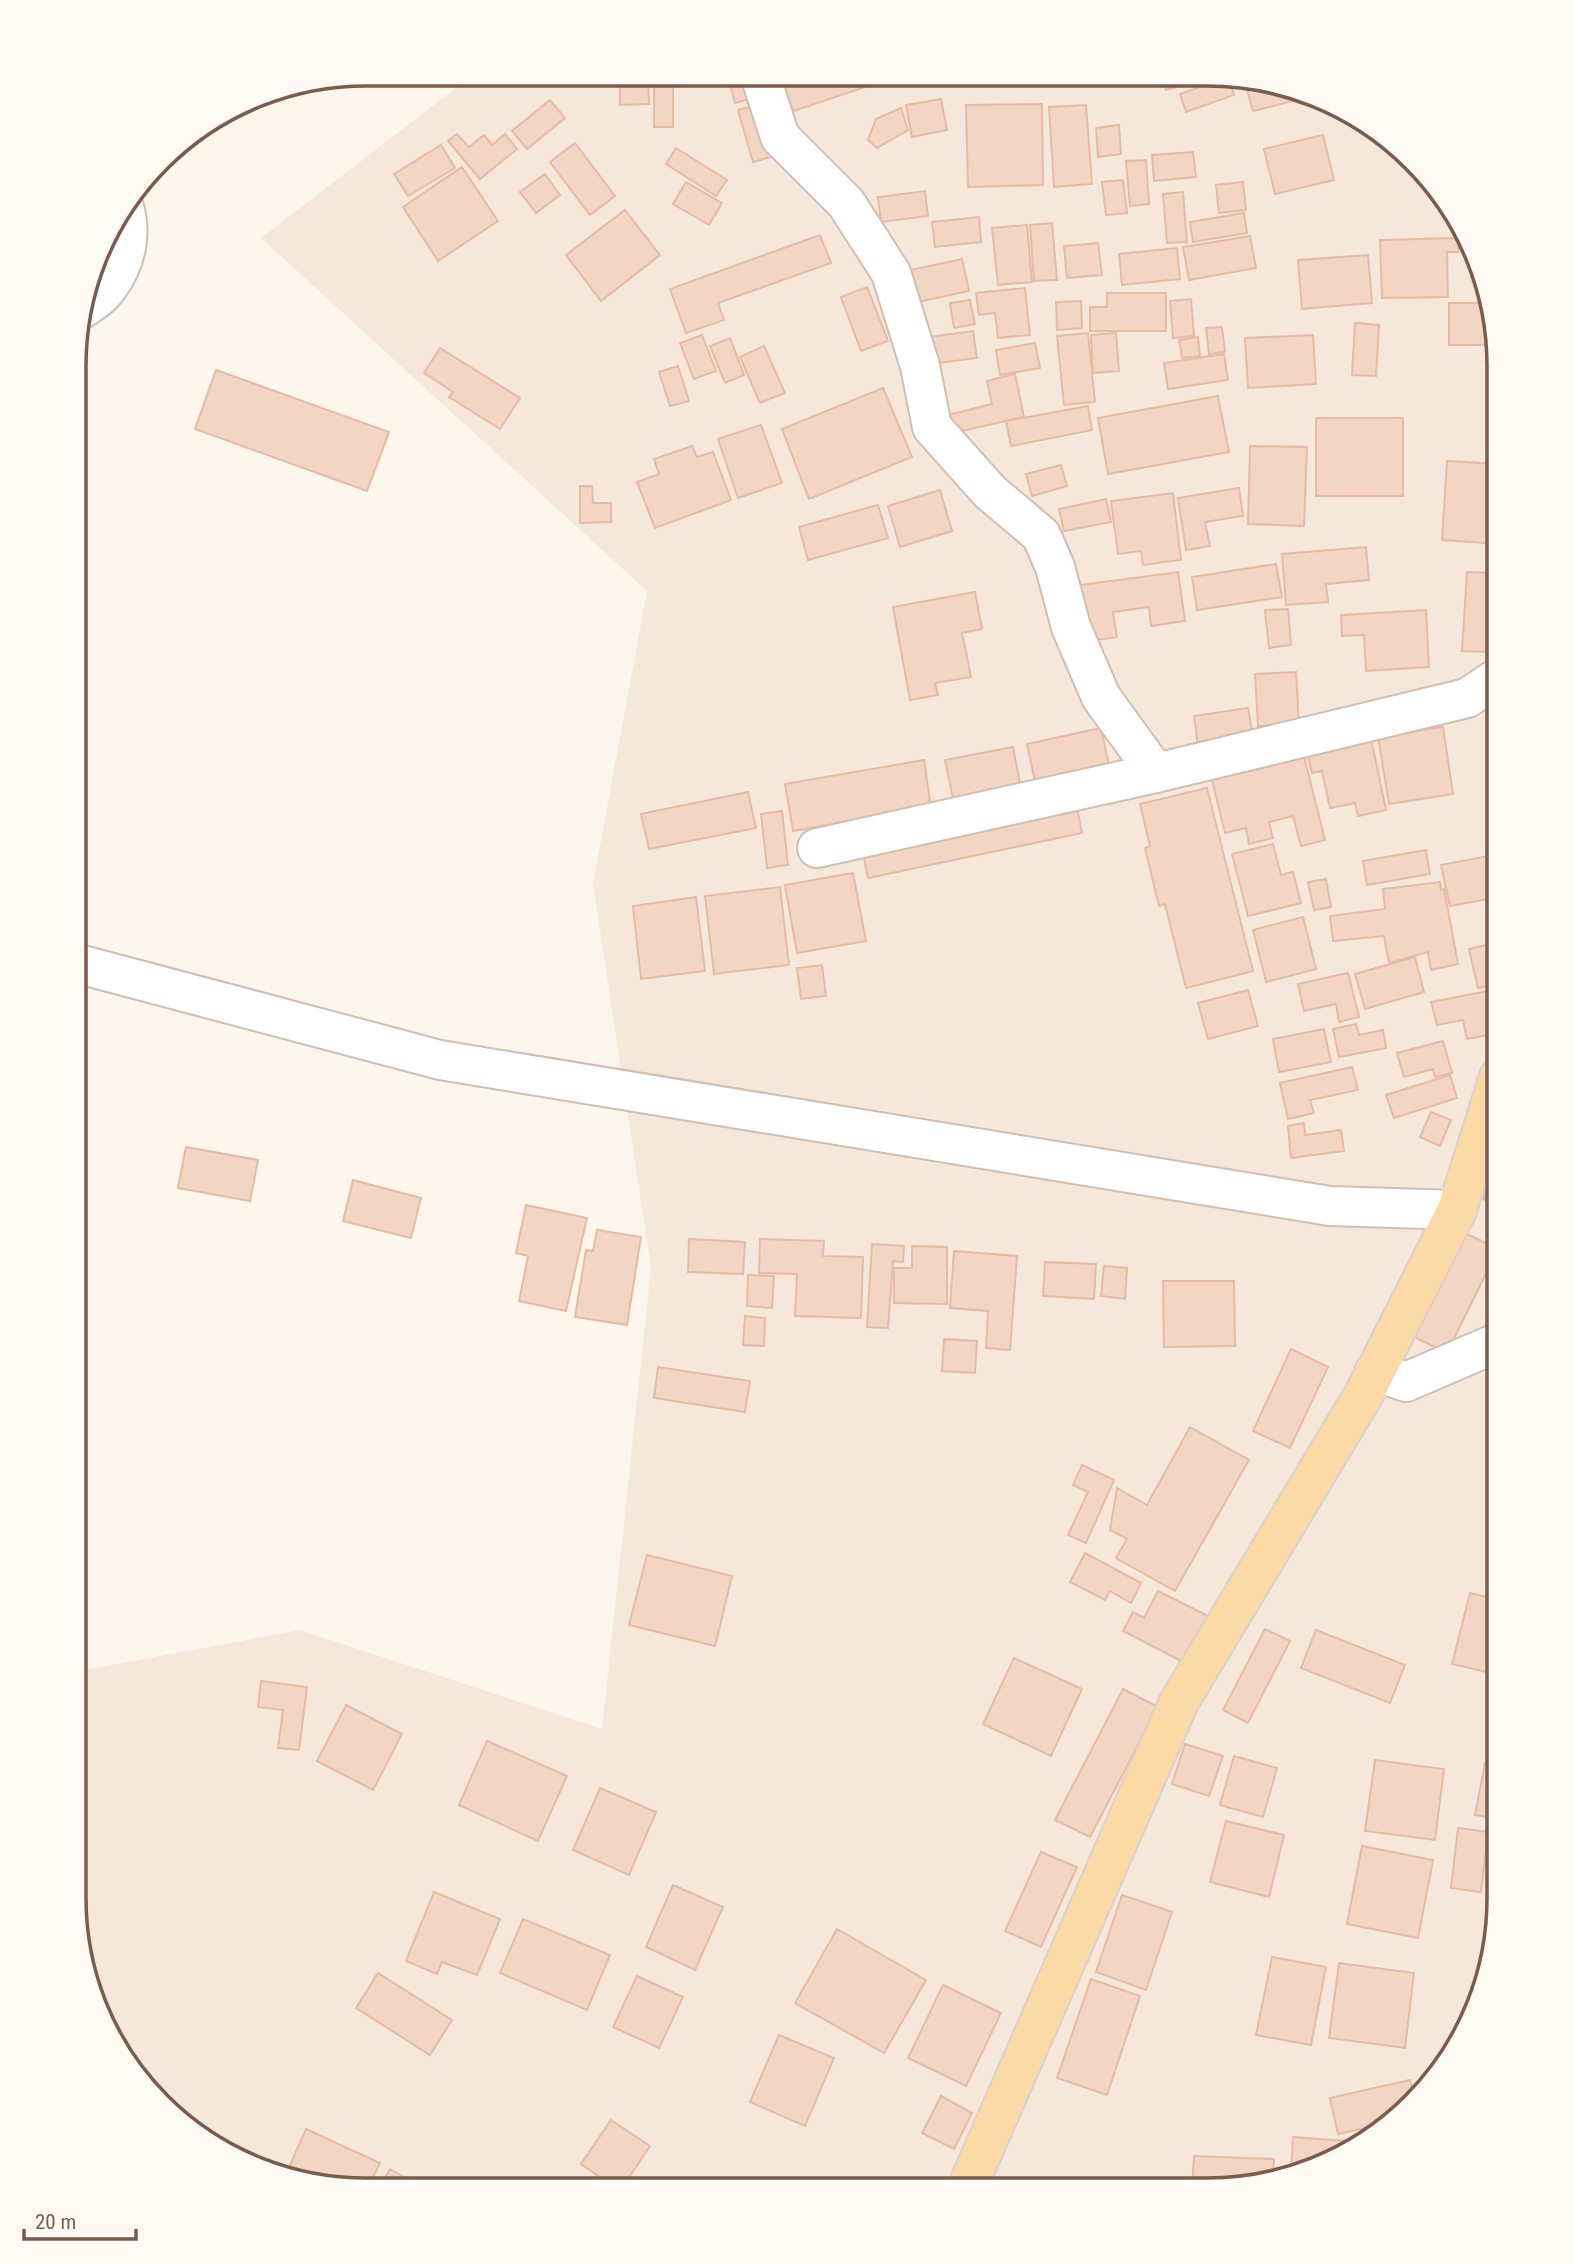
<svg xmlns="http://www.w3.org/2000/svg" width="1573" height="2264" font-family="'Roboto Condensed',sans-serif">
<rect width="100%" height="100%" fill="#fdf6ec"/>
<!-- residential -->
<path fill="#f5e8da" d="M474,74l772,2 73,20 66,38 85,103 29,129v1551l-15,75 -34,69 -50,57 -64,43 -129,29 -879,-2 -125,-47 -57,-50 -43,-64 -29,-129v-226l226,-42 302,99 49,-461 -58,-384 54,-293 -386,-353z"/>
<!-- building -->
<g fill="#f3d5c3" stroke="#e6bba3" stroke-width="2">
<path d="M620,74h34l-6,2 1,28 -29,1z"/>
<path d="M728,75h23l6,22 -22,6z"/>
<path d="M775,75h103l2,7 -92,31z"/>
<path d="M1162,76h37l1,5 -34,9z"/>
<rect x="654" y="77" width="19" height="50"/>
<path d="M1228,77l6,18 -48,17 -6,-18z"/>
<path d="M1252,78l64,17 -63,16 -9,-31z"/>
<path d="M941,99l6,31 -35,7 -6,-32z"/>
<path d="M550,100l15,18 -38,31 -15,-18z"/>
<path d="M760,104l14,52 -21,6 -15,-52z"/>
<path d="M1042,104l1,81 -75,2 -2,-82z"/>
<path d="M1086,105l6,79 -38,3 -5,-80z"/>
<path d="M901,108l7,22 -31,18 -9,-8 8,-21z"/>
<path d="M1119,125l2,29 -23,3 -2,-29z"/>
<path d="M457,134l12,13 15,-12 8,10 13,-11 12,15 -37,30 -32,-38z"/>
<path d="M1323,135l11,45 -59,14 -11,-45z"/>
<path d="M575,143l40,53 -25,19 -40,-53z"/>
<path d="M441,145l14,23 -47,28 -14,-22z"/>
<path d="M676,148l51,32 -11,16 -50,-32z"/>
<path d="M1193,152l3,25 -42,4 -2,-26z"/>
<path d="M1146,160l3,44 -19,2 -4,-45z"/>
<path d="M462,167l36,54 -60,40 -35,-54z"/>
<path d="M545,174l15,21 -24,18 -16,-21z"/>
<path d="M1123,180l4,33 -21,2 -4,-33z"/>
<path d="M686,182l36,21 -13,22 -36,-21z"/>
<path d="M1243,182l3,28 -27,3 -3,-28z"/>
<path d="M925,191l3,25 -47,6 -3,-25z"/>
<path d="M1183,192l4,50 -20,1 -4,-49z"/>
<path d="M625,210l35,45 -59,46 -35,-46z"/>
<path d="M1244,213l3,20 -54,9 -3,-20z"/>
<path d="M979,217l2,25 -46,5 -3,-25z"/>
<path d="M1052,223l5,57 -23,1 -4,-56z"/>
<path d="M1027,225l5,57 -34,3 -6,-57z"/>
<path d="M820,235l11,28 -113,40 6,17 -38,13 -16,-44z"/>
<path d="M1250,236l6,32 -67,12 -6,-33z"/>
<path d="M1458,238v14h-11l1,45 -66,1 -2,-58z"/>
<path d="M1098,243l4,32 -35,3 -3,-32z"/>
<path d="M1177,248l3,31 -58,6 -3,-31z"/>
<path d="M1368,255l4,48 -70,6 -4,-49z"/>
<path d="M962,259l7,32 -56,12 -7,-32z"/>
<path d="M867,287l21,54 -27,10 -20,-54z"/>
<path d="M1025,288l5,47 -32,3 -3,-25 -16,2 -3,-22z"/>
<path d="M1107,293h59v38h-76v-24h17z"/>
<path d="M1191,299l3,37 -21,2 -3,-37z"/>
<path d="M970,300l5,24 -21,4 -4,-25z"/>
<path d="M1081,301l1,27 -25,2 -1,-28z"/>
<path d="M1449,303h36l10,42h-46z"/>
<path d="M1355,323l24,2 -3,51 -24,-1z"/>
<path d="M1222,327l3,25 -16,2 -3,-26z"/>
<path d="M973,331l4,27 -45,6 -4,-27z"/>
<path d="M1088,333l7,69 -31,3 -7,-69z"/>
<path d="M1116,333l3,38 -26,2 -2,-38z"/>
<path d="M702,335l14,36 -22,8 -14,-36z"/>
<path d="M1313,335l3,49 -68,4 -3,-50z"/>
<path d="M1198,337l2,19 -18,2 -3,-18z"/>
<path d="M730,338l14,37 -19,8 -15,-37z"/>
<path d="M1035,343l5,25 -40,7 -4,-25z"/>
<path d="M764,346l21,47 -25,10 -20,-46z"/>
<path d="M440,348l80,50 -20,31 -51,-32 4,-5 -29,-19z"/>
<path d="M1224,354l4,26 -60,9 -4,-26z"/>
<path d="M678,366l11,35 -19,5 -11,-34z"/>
<path d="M216,370l173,62 -22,59 -172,-62z"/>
<path d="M1015,374l9,43 -76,17 -4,-18 48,-12 -5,-23z"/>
<path d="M883,388l29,69 -103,42 -27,-70z"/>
<path d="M1218,396l11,56 -121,22 -10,-56z"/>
<path d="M1088,406l4,24 -81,16 -5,-25z"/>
<rect x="1316" y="418" width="87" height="78"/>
<path d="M761,425l21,58 -44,15 -20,-59z"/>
<path d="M692,446l5,11 16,-5 18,48 -76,28 -18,-46 22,-8 -5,-15z"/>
<path d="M1250,446l57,1 -3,79 -56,-2z"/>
<path d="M1447,461l52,3v80l-57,-4z"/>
<path d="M1061,465l6,21 -35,10 -6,-22z"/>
<path d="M580,486h12l1,17h18v19l-31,1z"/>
<path d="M1239,488l4,28 -38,6 5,24 -24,4 -8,-52z"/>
<path d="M940,490l12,41 -52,16 -12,-41z"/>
<path d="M1173,493l8,67 -38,5 -2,-14 -23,3 -7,-53z"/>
<path d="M1106,499l5,23 -47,9 -5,-22z"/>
<path d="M878,505l10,33 -80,22 -9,-33z"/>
<path d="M1366,547l3,33 -43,4 2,18 -42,3 -4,-51z"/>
<path d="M1276,564l6,33 -85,13 -5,-33z"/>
<path d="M1178,572l7,49 -34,5 -2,-19 -36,5 4,25 -28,4 -9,-56z"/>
<path d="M1467,572l32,1v69h-11v10l-26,-1z"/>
<path d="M975,592l7,37 -20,4 9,44 -36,6 3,12 -28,5 -17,-93z"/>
<path d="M1288,609l3,36 -22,3 -4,-38z"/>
<path d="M1426,610l3,57 -63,4 -2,-36 -22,1 -1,-21z"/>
<path d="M1296,672l3,52 -41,2 -3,-52z"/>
<path d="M1248,708l5,30 -55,9 -4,-31z"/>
<path d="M1443,727l10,67 -64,10 -11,-67z"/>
<path d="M1101,728l10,47 -74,16 -10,-47z"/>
<path d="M1371,738l15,72 -28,6 -3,-13 -25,5 -8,-37 -10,2 -5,-22z"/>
<path d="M1013,747l9,47 -67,14 -10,-48z"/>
<path d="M1303,753l22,87 -24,6 -8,-30 -24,6 4,16 -24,6 -3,-16 -21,5 -14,-57z"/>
<path d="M924,760l7,48 -138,23 -8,-47z"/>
<path d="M1207,788l46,183 -67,17 -21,-84 -6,2 -14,-58 5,-2 -10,-42z"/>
<path d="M748,792l8,36 -107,21 -8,-35z"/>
<path d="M1076,803l6,30 -214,45 -6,-30z"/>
<path d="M782,811l6,54 -21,3 -6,-54z"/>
<path d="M1273,844l8,31 12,-3 8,31 -53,13 -16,-62z"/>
<path d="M1499,844v53l-49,9 -9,-41 58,-11z"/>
<path d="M1426,850l4,24 -63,11 -4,-24z"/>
<path d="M853,873l13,68 -69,12 -12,-68z"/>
<path d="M1326,879l5,28 -17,3 -6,-28z"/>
<path d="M1440,882l1,8 3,-1 14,75 -27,6 -3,-18 -39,11 -5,-27 -51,5 -3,-25 55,-7 -2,-20z"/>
<path d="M780,887l9,78 -75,9 -9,-78z"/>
<path d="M696,897l9,74 -64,8 -8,-73z"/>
<path d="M1303,917l13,52 -50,13 -13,-52z"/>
<path d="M1499,942v16l-7,2 6,24 -20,4 -9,-39z"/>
<path d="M1415,957l9,35 -59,17 -10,-35z"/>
<path d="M822,965l4,31 -25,3 -4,-31z"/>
<path d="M1348,973l11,44 -20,5 -3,-18 -32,7 -6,-27z"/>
<path d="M1498,989v44l-31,6 -4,-19 -26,5 -6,-23z"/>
<path d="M1248,990l10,36 -50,13 -10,-36z"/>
<path d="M1356,1024l3,11 24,-5 3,18 -47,9 -6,-28z"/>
<path d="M1324,1029l7,33 -52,10 -6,-33z"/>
<path d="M1443,1041l9,32 -17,4 -2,-8 -29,8 -7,-24z"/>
<path d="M1352,1067l6,23 -48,10 4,13 -26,6 -8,-36z"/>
<path d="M1450,1075l7,23 -63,20 -8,-23z"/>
<path d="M1431,1112l20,8 -11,26 -20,-9z"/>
<path d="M1304,1123l1,12 36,-5 3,21 -53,7 -3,-32z"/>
<path d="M186,1147l72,13 -8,41 -72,-13z"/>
<path d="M1499,1162v45l-16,-8z"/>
<path d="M353,1180l68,18 -10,40 -68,-17z"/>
<path d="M526,1205l61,13 -21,93 -47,-10 9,-45 -12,-3z"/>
<path d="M597,1230l44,7 -14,88 -52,-8 11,-67 7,1z"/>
<path d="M1463,1232l35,17 -51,104 -35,-17z"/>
<path d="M689,1239l56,3 -2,32 -55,-2z"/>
<path d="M760,1239l64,2 -1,15 40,1 -2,61 -66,-2 2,-42 -38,-1z"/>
<path d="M872,1244l32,2 -1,16 -10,-1 -5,67 -21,-1z"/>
<path d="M912,1246l35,1v57l-53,-1v-35h18z"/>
<path d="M954,1251l63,5 -7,94 -24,-2 2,-37 -38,-3z"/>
<path d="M1045,1262l51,2 -2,35 -51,-3z"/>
<path d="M1104,1266l23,2 -2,31 -24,-3z"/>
<path d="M748,1275l26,1 -2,32 -25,-2z"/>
<path d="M1163,1281h71l1,65 -71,1z"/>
<path d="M745,1316l20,2 -1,28 -21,-1z"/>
<path d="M944,1339l33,2 -2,32 -33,-2z"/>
<path d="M1291,1349l37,18 -38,81 -37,-17z"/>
<path d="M658,1367l92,14 -5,31 -91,-14z"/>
<path d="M1190,1427l59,33 -74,131 -59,-33 11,-19 -17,-9 7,-42 30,17z"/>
<path d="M1082,1465l32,15 -28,63 -18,-8 20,-43 -15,-7z"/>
<path d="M1085,1553l56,30 -10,20 -21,-12 -5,9 -35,-18z"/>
<path d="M647,1555l85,21 -17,70 -86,-21z"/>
<path d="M1158,1591l50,25 -25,46 -60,-31 10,-19 11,6z"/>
<path d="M1470,1593l29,7v75l-47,-11z"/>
<path d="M1265,1629l25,12 -42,82 -25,-13z"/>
<path d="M1316,1630l89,35 -15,38 -89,-35z"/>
<path d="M1014,1658l68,31 -31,67 -68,-32z"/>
<path d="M261,1681l46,6 -8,63 -21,-2 5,-38 -25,-3z"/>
<path d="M1123,1689l35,18 -68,130 -35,-17z"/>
<path d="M346,1705l56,29 -29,56 -56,-29z"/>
<path d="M487,1741l80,35 -29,65 -79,-36z"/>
<path d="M1185,1744l38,12 -14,40 -37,-12z"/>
<path d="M1234,1756l43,12 -14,49 -43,-12z"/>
<path d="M1375,1760l69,9 -9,71 -70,-9z"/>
<path d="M1485,1763l14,3v53l-24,-4z"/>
<path d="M600,1788l56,24 -27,63 -56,-25z"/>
<path d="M1226,1821l58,14 -15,62 -59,-15z"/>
<path d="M1458,1828l30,4 -7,60 -30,-4z"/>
<path d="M1497,1832l2,1v47l-7,-1z"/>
<path d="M1362,1846l71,14 -15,78 -71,-14z"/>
<path d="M1041,1852l36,15 -36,80 -36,-16z"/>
<path d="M673,1885l50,22 -28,63 -49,-23z"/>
<path d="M434,1892l66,27 -23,56 -35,-13 -5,12 -31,-13z"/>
<path d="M1122,1895l50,17 -26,78 -50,-18z"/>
<path d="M523,1919l87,36 -23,55 -87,-37z"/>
<path d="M837,1929l89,51 -42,73 -89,-50z"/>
<path d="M1272,1957l54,10 -15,78 -55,-10z"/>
<path d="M1339,1963l75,10 -9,75 -76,-10z"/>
<path d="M378,1973l74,47 -22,35 -74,-47z"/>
<path d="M637,1976l46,21 -24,51 -46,-21z"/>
<path d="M1091,1979l49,17 -33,99 -50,-17z"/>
<path d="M943,1985l58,28 -35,73 -58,-28z"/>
<path d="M779,2035l55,23 -29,68 -55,-24z"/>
<path d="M1410,2080l5,21 -15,17 -5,3 -57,13 -8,-36z"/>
<path d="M941,2096l31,17 -18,36 -32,-16z"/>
<path d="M611,2120l39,26 -29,43h-4l-36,-25z"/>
<path d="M306,2129l74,34 -12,25h-40l-41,-16z"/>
<path d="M1293,2137l70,5 -27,19 -45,10z"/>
<path d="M1194,2156l80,3 -1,16 -66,15h-15z"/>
<path d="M390,2169l34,19h-45z"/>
</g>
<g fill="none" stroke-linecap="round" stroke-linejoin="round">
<defs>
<g id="minor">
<path d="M760,75l20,62 66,66 45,70 29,93 12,61 58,65 51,43 14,32 16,60 30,70 55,76"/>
<path d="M82,309c9,-6 20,-13 26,-22 18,-24 24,-52 16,-80"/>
<path d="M817,848l339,-75 311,-75 32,-21"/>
<path d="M75,963l365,97 890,146 127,4"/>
<path d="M1375,1371l31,11 93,-40"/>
</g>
<path id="major" d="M966,2190l213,-488 185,-308 93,-184 42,-133"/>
</defs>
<!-- minor casing -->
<use href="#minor" stroke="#d1beb0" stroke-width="42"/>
<!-- major casing -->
<use href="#major" stroke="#dad1cd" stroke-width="42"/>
<!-- minor -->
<use href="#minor" stroke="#fff" stroke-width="38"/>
<!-- major -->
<use href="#major" stroke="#fbd9a5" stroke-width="38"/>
</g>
<!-- crop -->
<path d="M0 0H1573V2264H0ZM366 86H1207A280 280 0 0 1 1487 366V1898A280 280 0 0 1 1207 2178H366A280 280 0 0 1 86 1898V366A280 280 0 0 1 366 86Z" fill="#fffaf3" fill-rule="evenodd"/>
<path fill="none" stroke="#7a5c4d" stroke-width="3.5" d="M366 86H1207A280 280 0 0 1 1487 366V1898A280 280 0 0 1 1207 2178H366A280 280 0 0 1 86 1898V366A280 280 0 0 1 366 86Z"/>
<!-- scale -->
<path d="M24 2229v10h112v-10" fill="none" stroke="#7a5c4d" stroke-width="3.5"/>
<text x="35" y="2229" font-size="21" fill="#7a5c4d" stroke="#fffaf3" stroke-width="5" paint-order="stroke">20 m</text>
</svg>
